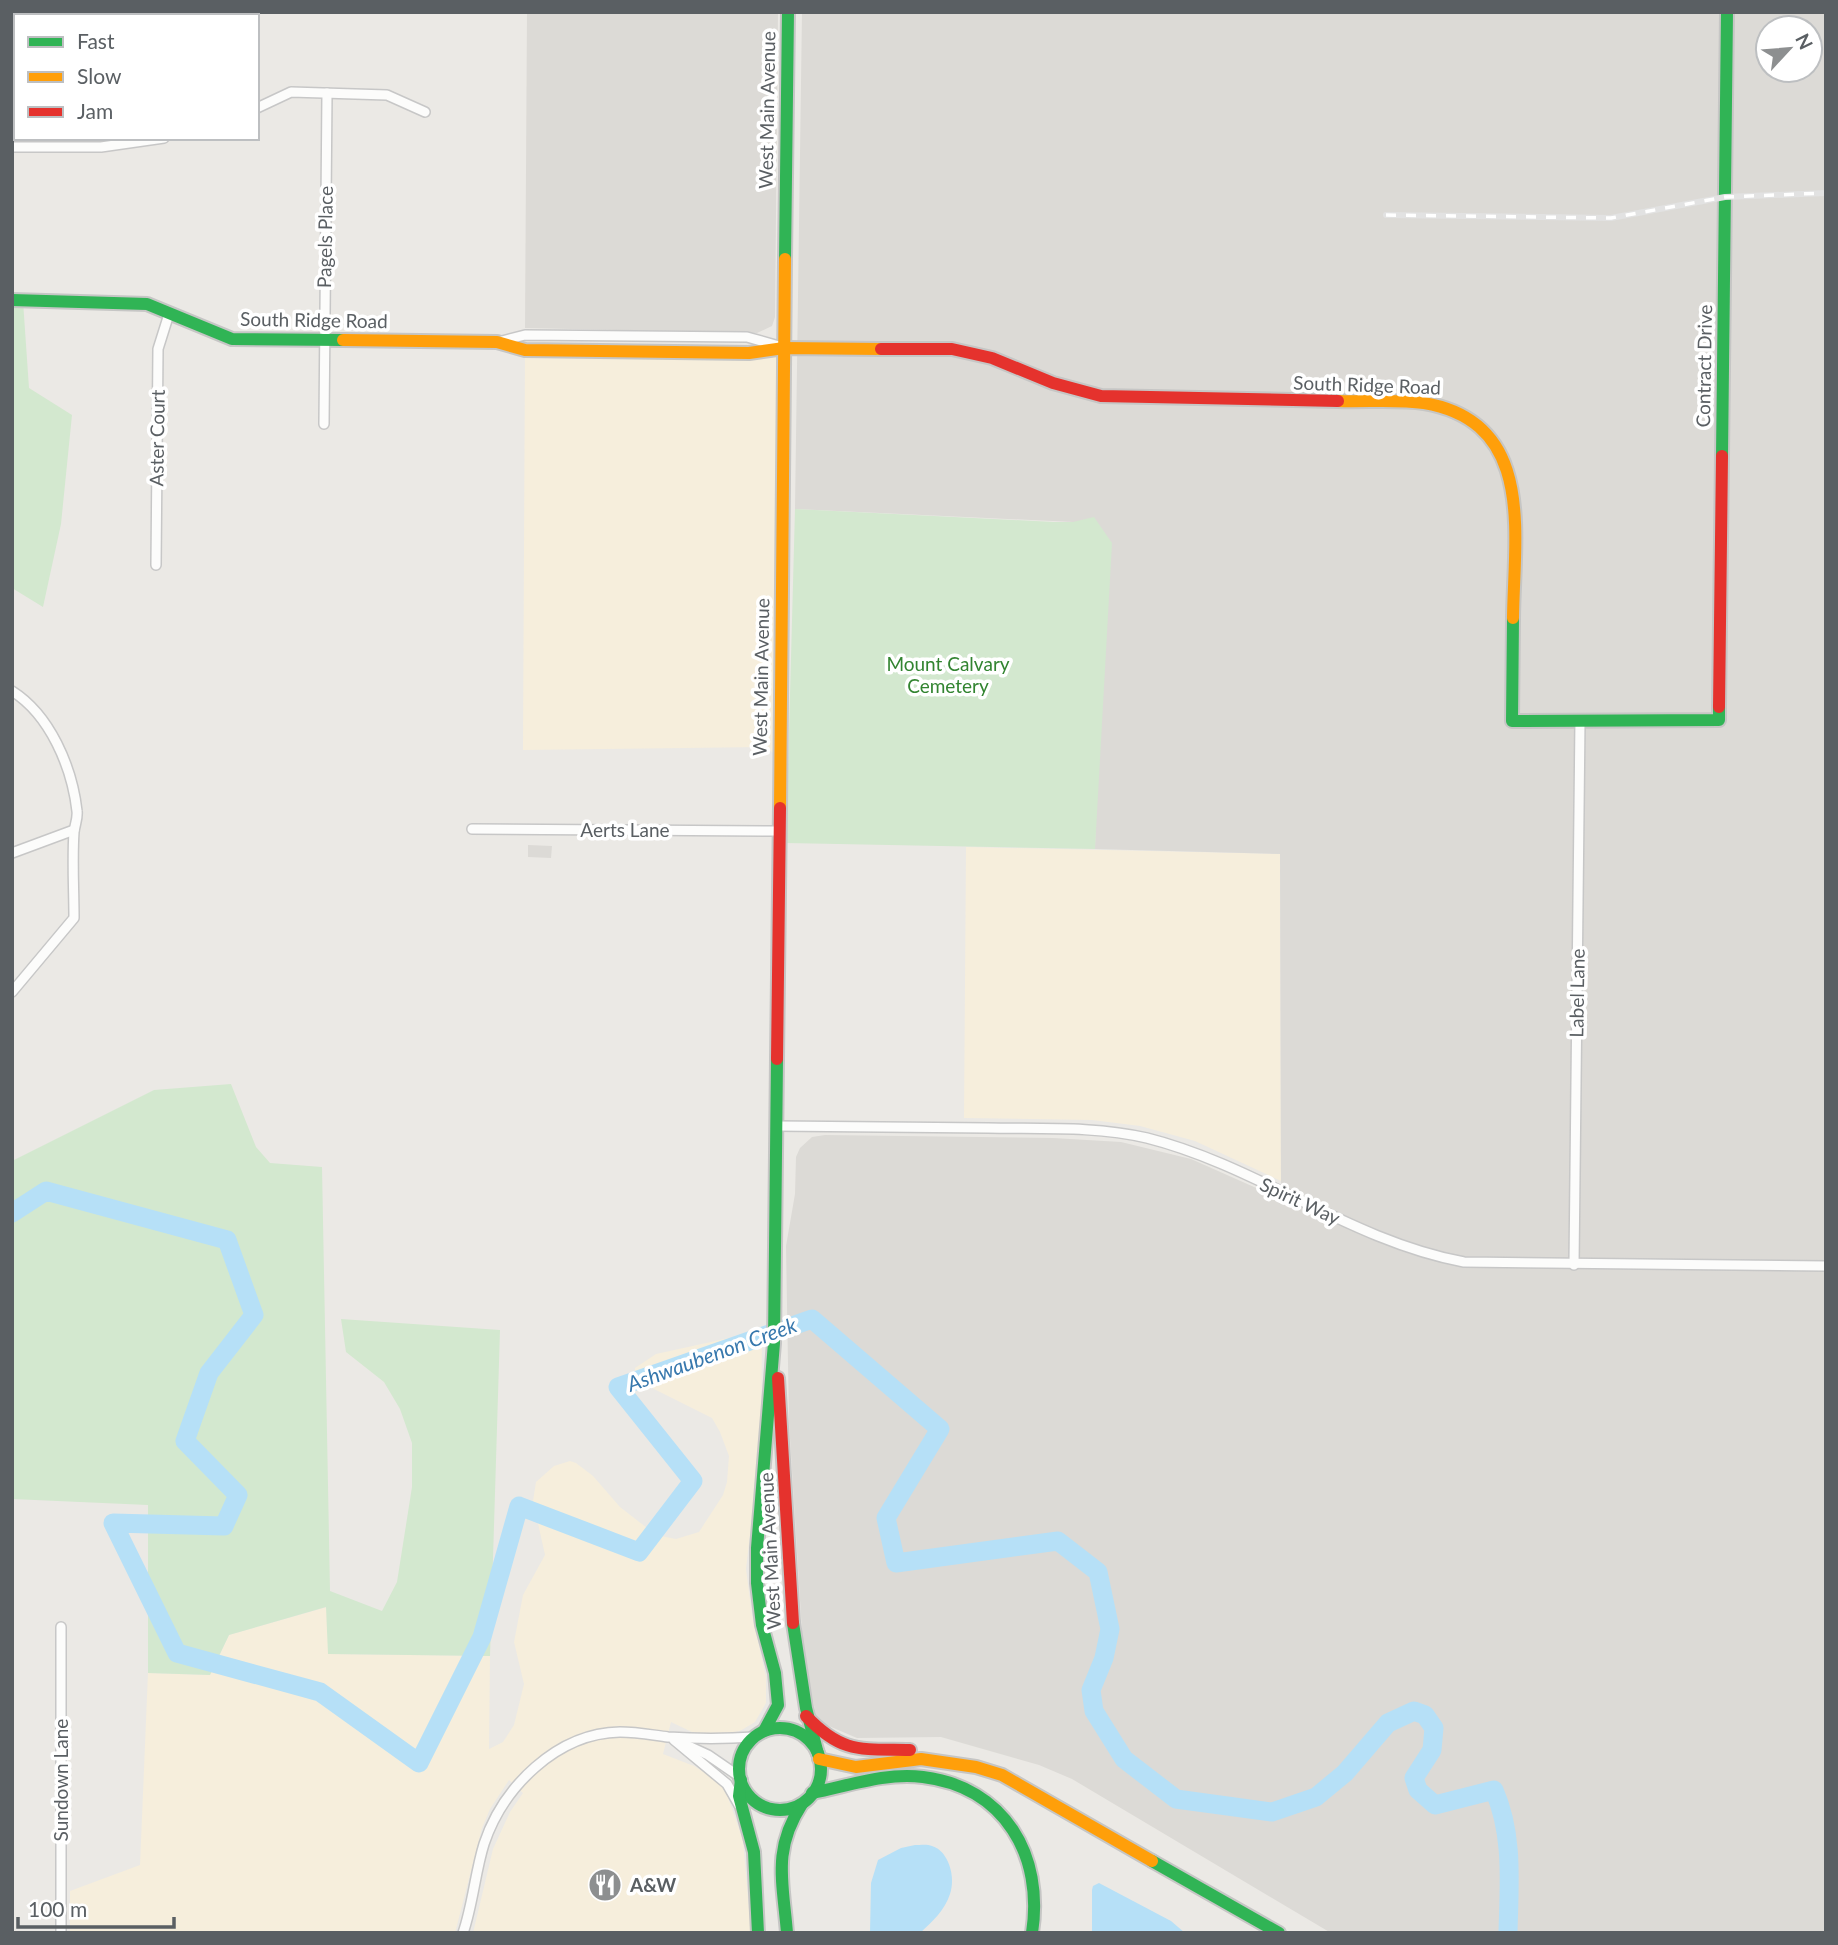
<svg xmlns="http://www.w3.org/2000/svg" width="1838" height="1945" font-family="Lato,sans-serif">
<rect width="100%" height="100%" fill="#ebe9e5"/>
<!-- commercial -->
<g fill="#f6eedc">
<path d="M784,348l-5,410 -13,-11 -243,3 2,-400z"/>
<path d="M966,847l314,7 1,327 -86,-40 -55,-15 -48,-6 -128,-2z"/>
<path d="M762,1334l-1,106 -15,129 6,46 14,62v26l-11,19 -15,9 -22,4 -24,-2 -23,-11 -8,32 31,12 21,13 11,13 17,48 8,93h-278l20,-84 17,-37 13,-19 -14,-13 -19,29 -8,19 -27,105h-385v-42l70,-26 8,-192 62,2 19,-40 98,-28 2,47 161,2 -1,93 14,-7 11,-17 10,-41 -10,-42 9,-47 22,-40 -12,-54 3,-19 18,-16 16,-5 6,2 17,13 27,31 36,28 20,4 23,-7 24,-37 4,-13 2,-26 -9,-24 -8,-14 -68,-34 -9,-9v-7l21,-14 73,-16z"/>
</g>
<!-- industrial -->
<g fill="#dcdad6" fill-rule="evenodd">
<path d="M527,12h251l-3,305 -3,9 -15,7 -232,-5z"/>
<path d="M802,12h1024v1921h-495l-259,-154 -33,-14 -98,-28 -84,1 -40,-17 -14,-73 -14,-226 -3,-176 9,-52 1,-37 4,-9 12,-11 13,-2 228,3 68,4 70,17 90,40 -1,-345 -185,-5 7,-320 -29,-7 -278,-13zM1768,28h42v42h-42z"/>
<path d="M528,845l24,1 -1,12 -23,-1z"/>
</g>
<!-- green -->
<g fill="#d3e8cf">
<path d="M12,301h11l6,87 43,27 -11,109 -18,83 -31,-19z"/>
<path d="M795,509l259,13h19l21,-5 18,26 -17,306 -309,-6z"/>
<path d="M231,1084l25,63 14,16 52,4 8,424 52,20 15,-29 15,-95v-44l-12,-34 -16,-27 -38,-30 -5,-33 159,11 -10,326 -162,-2 -2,-47 -97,28 -19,40 -62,-2v-168l-136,-6v-338l142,-71z"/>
</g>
<!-- water -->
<g fill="#b6e0f7">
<path d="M915,1845c5,0 13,-1 17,1 17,5 24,32 18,48 -5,16 -18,28 -30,39h-50l1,-50 7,-23 23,-12z"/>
<path d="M1099,1883l72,38 14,12h-93v-43l1,-4z"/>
</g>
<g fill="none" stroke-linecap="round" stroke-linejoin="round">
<!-- river -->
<path stroke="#b6e0f7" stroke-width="19" d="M12,1213l34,-22 181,49 27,75 -45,58 -24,68 53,54 -14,31 -111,-3 64,130 143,39 99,71 63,-126 37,-131 120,46 54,-71 -75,-94 194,-68 128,110 -54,89 10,45 162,-22 40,31 12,57 -6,29 -13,32 3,21 30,48 52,40 96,13 44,-15 29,-24 43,-50 26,-12 11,4 9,13 -2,22 -18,28 4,12 17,15 59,-15c20,45 15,95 14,143"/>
<defs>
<g id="street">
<path d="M257,108l34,-16 96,3 38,17"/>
<path d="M12,147h89l63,-9"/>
<path d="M498,342l27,-7 222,2 32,9"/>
<path d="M324,424l3,-331"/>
<path d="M156,565l2,-216 11,-35"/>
<path d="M12,691c38,24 60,76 65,120 1,7 -2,13 -3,21 -2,28 0,58 0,86l-62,74"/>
<path d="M472,829l306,2"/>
<path d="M12,853l62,-23"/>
<path d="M776,1126c71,1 141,1 212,2 53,1 108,-2 159,10 111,28 204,103 317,124l362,4"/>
<path d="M1574,1265l6,-545"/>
<path d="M61,1627v306"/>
<path d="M674,1740l53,44 12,21"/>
<path d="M682,1743l26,12 32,22"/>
<path d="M463,1933c10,-29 12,-60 21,-89 19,-57 73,-111 136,-112 17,0 32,3 48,5 29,2 57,2 86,0"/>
</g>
<g id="fast">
<path d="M785,259l3,-247"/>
<path d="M12,300l135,4 85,35 111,1"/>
<path d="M1722,456l5,-444"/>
<path d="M1513,618l-1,103 207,-1v-13"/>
<path d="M793,1623l13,85 12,46"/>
<circle cx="780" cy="1769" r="41"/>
<path d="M764,1731l14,-26 -3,-32 -13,-48 -5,-42v-35l17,-205 3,-284"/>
<path d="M741,1780l-2,16 15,56 4,81"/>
<path d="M812,1793c36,-7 74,-21 111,-16 82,10 121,79 109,156"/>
<path d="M1152,1861l127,72"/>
<path d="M787,1933c-4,-51 -15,-83 15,-129"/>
</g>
<g id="slow">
<path d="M343,340l154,2 28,8 224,3 35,-5 97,1"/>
<path d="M1338,401c28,1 59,-2 86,2 112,19 90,131 89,215"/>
<path d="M780,808l5,-549"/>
<path d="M819,1759l37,8 65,-8 55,8 26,8 150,86"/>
</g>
<g id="jam">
<path d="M881,349h71l40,9 61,25 48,13 237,5"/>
<path d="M1719,707l3,-251"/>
<path d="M777,1059l3,-251"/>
<path d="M778,1378l15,245"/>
<path d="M806,1716c36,38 55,33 104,34"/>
</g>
</defs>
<!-- street casing -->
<use href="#street" stroke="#c7c7c7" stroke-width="12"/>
<!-- fast casing -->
<use href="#fast" stroke="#c6c6c5" stroke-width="16"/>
<!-- slow casing -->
<use href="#slow" stroke="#c6c6c5" stroke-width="16"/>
<!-- jam casing -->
<use href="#jam" stroke="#c6c6c5" stroke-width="16"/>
<!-- street -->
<use href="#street" stroke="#fcfcfb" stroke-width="9"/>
<!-- fast -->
<use href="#fast" stroke="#30b455" stroke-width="12"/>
<!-- slow -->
<use href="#slow" stroke="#ff9f0a" stroke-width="12"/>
<!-- jam -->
<use href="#jam" stroke="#e5322d" stroke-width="12"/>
<defs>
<path id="rail" d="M1386,215l225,3 114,-21 101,-4"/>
</defs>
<!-- rail casing -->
<use href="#rail" stroke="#e2e2e2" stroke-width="6"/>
<!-- rail -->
<use href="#rail" stroke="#fff" stroke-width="3.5" stroke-dasharray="10" stroke-linecap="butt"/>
</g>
<!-- icons -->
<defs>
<symbol id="restaurant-disc" viewBox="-11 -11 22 22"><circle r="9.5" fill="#8d8f90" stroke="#fff"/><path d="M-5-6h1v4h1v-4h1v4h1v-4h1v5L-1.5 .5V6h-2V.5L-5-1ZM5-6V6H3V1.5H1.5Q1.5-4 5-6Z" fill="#fff"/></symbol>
</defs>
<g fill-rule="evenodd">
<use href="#restaurant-disc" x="586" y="1866" width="38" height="38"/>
</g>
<g text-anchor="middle" stroke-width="7" stroke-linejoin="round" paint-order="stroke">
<!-- street labels -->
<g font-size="19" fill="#5a5f63" stroke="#fff">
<text transform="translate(767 110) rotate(-89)" y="7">West Main Avenue</text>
<text transform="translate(325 237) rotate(-89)" y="7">Pagels Place</text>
<text transform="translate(314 320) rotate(1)" y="7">South Ridge Road</text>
<text transform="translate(1704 366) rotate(-89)" y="7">Contract Drive</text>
<text transform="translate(1367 385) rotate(2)" y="7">South Ridge Road</text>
<text transform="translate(157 438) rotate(-89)" y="7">Aster Court</text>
<text transform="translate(761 677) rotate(-89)" y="7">West Main Avenue</text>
<text x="625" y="837">Aerts Lane</text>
<text transform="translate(1577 993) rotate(-89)" y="7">Label Lane</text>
<text transform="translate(1300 1201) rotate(25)" y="7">Spirit Way</text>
<text transform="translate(770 1551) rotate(-93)" y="7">West Main Avenue</text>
<text transform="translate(61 1780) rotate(-90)" y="7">Sundown Lane</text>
</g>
<!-- park labels -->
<g font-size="19" fill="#328430" stroke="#fff">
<text x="948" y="671">Mount Calvary<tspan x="948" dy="22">Cemetery</tspan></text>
</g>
<!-- poi labels -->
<g font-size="19" font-weight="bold" fill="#5a5f63" stroke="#fff" text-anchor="start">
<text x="630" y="1892">A&amp;W</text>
</g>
<!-- water labels -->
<g font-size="21" font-style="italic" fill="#3778ad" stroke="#fff">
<text transform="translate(712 1355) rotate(-20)" y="7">Ashwaubenon Creek</text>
</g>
</g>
<!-- border -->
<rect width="1838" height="1945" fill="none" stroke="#5a5f63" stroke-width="28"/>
<!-- legend -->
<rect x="14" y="14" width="245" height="126" fill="#ffffff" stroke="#bdbfc1" stroke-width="2"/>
<rect x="28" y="37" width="35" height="10" fill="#30b455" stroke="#bdbfc1" stroke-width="2"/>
<text x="77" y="49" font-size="21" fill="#5a5f63">Fast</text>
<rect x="28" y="72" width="35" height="10" fill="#ff9f0a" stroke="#bdbfc1" stroke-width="2"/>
<text x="77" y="84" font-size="21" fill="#5a5f63">Slow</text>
<rect x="28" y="107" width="35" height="10" fill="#e5322d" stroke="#bdbfc1" stroke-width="2"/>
<text x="77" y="119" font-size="21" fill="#5a5f63">Jam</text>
<!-- north arrow -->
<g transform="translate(1789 49) rotate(64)"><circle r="33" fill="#ffffff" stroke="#bdbfc1" stroke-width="2"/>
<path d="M0-5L12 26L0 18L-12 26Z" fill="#8d8f90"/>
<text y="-10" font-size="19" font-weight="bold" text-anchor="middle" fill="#5a5f63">N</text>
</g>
<!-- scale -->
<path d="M18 1917v10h156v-10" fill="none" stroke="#5a5f63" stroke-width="3.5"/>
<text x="28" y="1917" font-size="21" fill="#5a5f63" stroke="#ffffff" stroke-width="5" paint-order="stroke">100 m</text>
</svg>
